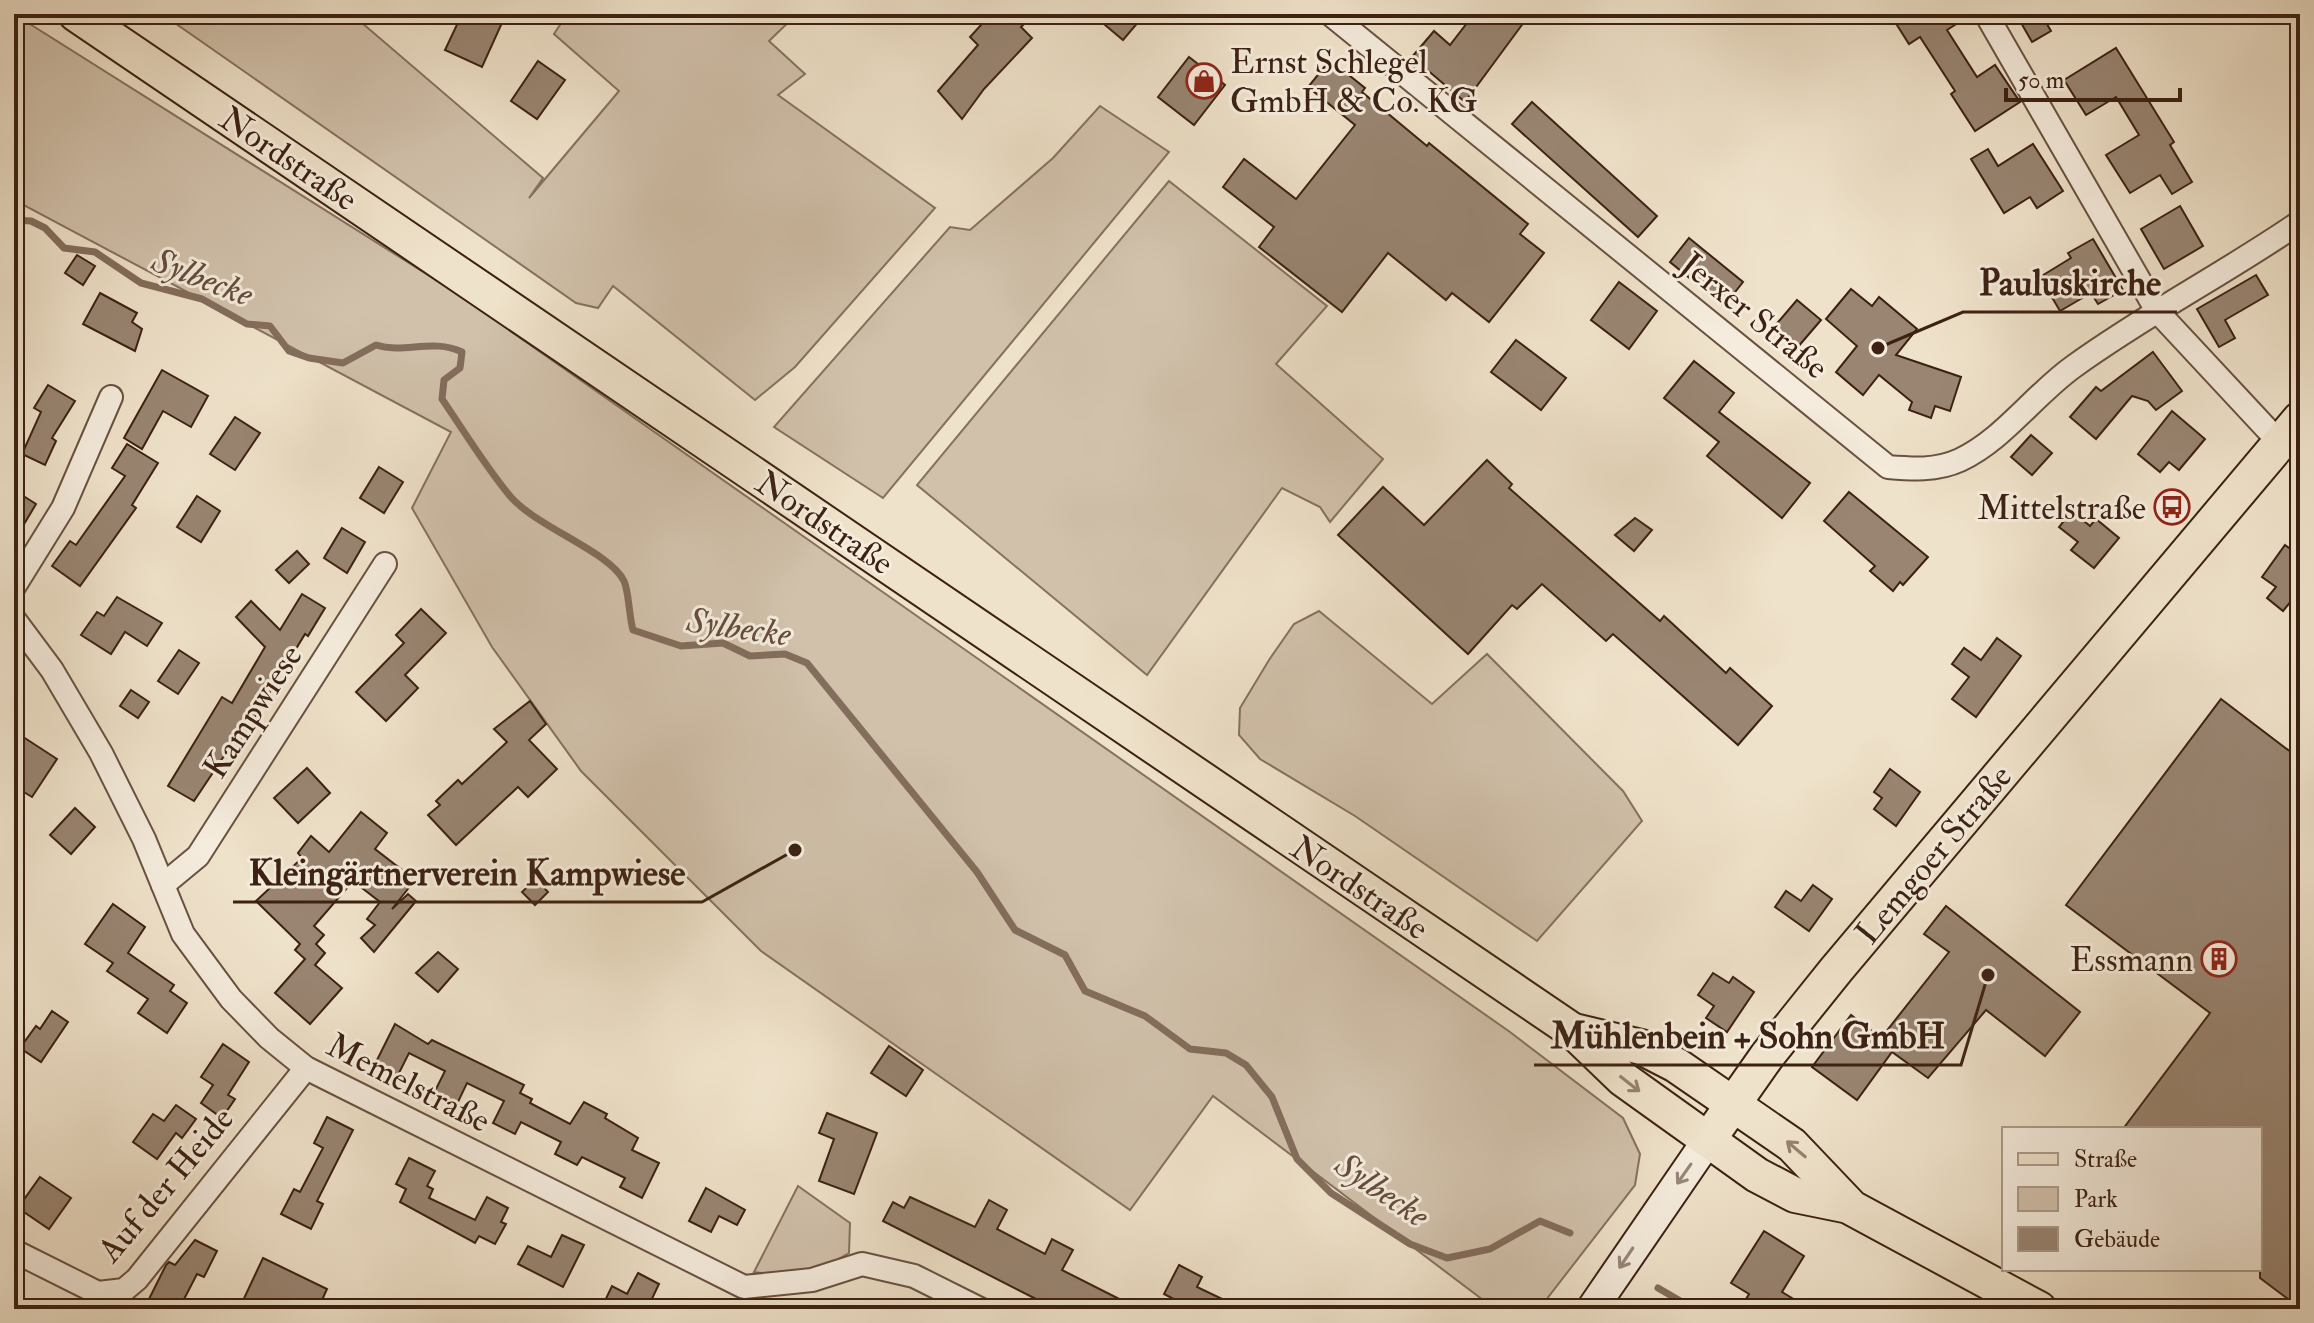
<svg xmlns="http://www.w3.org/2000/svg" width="2314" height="1323" font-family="'IM FELL Double Pica',serif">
<rect width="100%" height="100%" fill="#efe2ca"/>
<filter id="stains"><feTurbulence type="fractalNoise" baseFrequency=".0025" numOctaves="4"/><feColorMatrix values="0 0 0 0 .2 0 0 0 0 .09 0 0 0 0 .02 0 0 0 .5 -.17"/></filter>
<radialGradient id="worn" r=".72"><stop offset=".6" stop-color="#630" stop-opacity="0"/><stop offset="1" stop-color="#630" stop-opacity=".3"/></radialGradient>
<!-- green -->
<g fill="#d1c1ab" stroke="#86715f" stroke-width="2">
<path d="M14,14l441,278 1055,740 113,86 17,36 -5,31 -96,124h-44l-282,-213 -83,114 -369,-259 -180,-180 -89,-124 -80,-139 39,-76 -437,-232z"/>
<path d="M162,14h194l-1,3 188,161 -14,20 90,-107 -65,-57 13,-20h230l-28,27 36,33 -27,21 157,113 -140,159 -40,33 -142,-114 -15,22 -22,-5z"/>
<path d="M1100,106l69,46 -286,346 -109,-71 176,-200 20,3 83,-72z"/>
<path d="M1169,181l158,125 -51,58 107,95 -53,63 -10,-15 -38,-19 -135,187 -230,-190z"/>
<path d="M1319,611l113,93 55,-50 136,137 19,30 -105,120 -182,-125 -95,-57 -21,-24 1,-27 29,-48 25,-36z"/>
<path d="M798,1186l52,37 -1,30c-30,19 -60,24 -95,19z"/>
</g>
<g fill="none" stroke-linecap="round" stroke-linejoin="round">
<!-- stream -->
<g stroke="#836d5c" stroke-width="7">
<path d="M14,220l17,1 14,7 19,20 31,4 46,31 61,16 45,25 23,2 19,25 20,7 34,5 33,-18c28,9 57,-7 86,7l-2,16 -16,12 -2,19c22,32 43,67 68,97 26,31 99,55 114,85 5,11 5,35 9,49l48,16 42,-3 27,13 35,-2 22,9 170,209 38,58 50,25 20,36 60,25 45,33 36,4 20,12 26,32 25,62 34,34 79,51 37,14 43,-9 50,-28 30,12"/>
<path d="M1658,1288l36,21"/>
</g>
</g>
<!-- building -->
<g fill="#998572" stroke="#3c2113" stroke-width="2">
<path d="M462,14h44l-24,53 -37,-17z"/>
<path d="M991,14h24l10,9 -4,4 11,11 -48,51 -22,30 -24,-28 40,-46 -8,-8z"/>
<path d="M1092,14h53l-22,26z"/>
<path d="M1474,14h56l-65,88 -53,-45 22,-26 16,14z"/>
<path d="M1890,14h82l-25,16 30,47 18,-12 25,37 -45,29 -24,-37 4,-3 -35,-54 -11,7z"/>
<path d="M2016,14h25l10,17 -19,11z"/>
<path d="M2116,48l58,94 -4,3 22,37 -20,12 -12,-19 -30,18 -24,-38 33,-20 -23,-38 -30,18 -22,-35z"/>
<path d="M1189,57l36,28 -31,40 -36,-28z"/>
<path d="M1330,60l35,28 -3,4 65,54 2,-3 99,81 -8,10 24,19 -55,69 -37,-29 -6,7 -58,-47 -46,59 -83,-65 15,-20 -51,-40 21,-28 52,40 59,-74 -47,-38z"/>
<path d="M538,61l27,19 -28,39 -26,-18z"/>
<path d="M1532,102l125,114 -19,21 -126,-113z"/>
<path d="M2033,144l30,47 -26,17 -7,-11 -26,16 -33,-54 17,-10 10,17z"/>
<path d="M2180,206l23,40 -39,23 -23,-40z"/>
<path d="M1689,238l54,44 -19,24 -54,-44z"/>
<path d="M2093,239l30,51 -25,14 -7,-11 -31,18 -20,-34 31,-19 -3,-5z"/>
<path d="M77,255l18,11 -12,19 -18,-12z"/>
<path d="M2256,275l12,20 -43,25 10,18 -16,9 -22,-38z"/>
<path d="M1619,282l38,29 -28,38 -38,-29z"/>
<path d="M1851,289l21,17 7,-9 38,32 -21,26 65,22 -11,34 -15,-5 -4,12 -22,-8 3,-8 -33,-27 -16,20 -27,-23 21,-26 -31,-27z"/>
<path d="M100,293l37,20 -5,9 10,7 -7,22 -52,-27z"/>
<path d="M1797,300l24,20 -24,28 -24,-20z"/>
<path d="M1516,340l50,38 -25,32 -50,-38z"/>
<path d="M2153,352l29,39 -26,19 -8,-9 -16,-5 -36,43 -26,-22 26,-30 5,4z"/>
<path d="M1694,361l40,32 -15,19 91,71 -28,35 -75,-62 12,-14 -55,-44z"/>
<path d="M162,370l46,26 -17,31 -28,-16 -21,38 -18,-11z"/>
<path d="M48,385l27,16 -23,37 4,3 -11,24 -23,-11 19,-42 -7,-4z"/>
<path d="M2172,411l33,28 -26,31 -10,-8 -9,10 -22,-18z"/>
<path d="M235,417l25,16 -25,37 -25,-16z"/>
<path d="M2031,435l21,18 -20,22 -21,-18z"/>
<path d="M127,444l31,19 -26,42 4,3 -56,78 -28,-20 18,-25 6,4 49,-69 -13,-8z"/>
<path d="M1487,460l25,24 -3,4 151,133 4,-5 62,57 4,-5 42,38 -34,39 -125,-111 -7,7 -64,-57 -25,25 -5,-4 -44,49 -130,-119 45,-48 41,38z"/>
<path d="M379,467l24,15 -19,31 -24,-15z"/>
<path d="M14,490l22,14 -22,37z"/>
<path d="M1849,492l79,65 -25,28 -3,-3 -7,9 -23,-20 5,-5 -51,-45z"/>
<path d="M197,496l23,15 -19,31 -24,-15z"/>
<path d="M2072,511l18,15 6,-7 23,19 -25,30 -23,-18 7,-8 -19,-15z"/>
<path d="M1635,518l17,12 -18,21 -19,-16z"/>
<path d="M342,528l23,14 -18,31 -23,-15z"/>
<path d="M2285,545l15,11v34l-17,21 -16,-13 9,-11 -14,-10z"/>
<path d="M297,551l12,13 -20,19 -13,-13z"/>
<path d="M302,594l23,14 -17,28 -3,-2 -70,116 -5,-3 -36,54 -26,-15 54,-89 10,6 33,-56 -29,-30 15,-16 29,29z"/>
<path d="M117,597l45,26 -15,23 -22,-14 -14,22 -30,-19 16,-23 7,4z"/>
<path d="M421,609l25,24 -41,42 13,13 -32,33 -30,-29 48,-49 -8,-8z"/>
<path d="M1997,638l24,18 -45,61 -24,-18 17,-22 -17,-13 12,-16 17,12z"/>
<path d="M179,650l20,13 -21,31 -20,-13z"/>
<path d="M131,690l18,12 -11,16 -18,-12z"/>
<path d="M2221,699l79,60v549l-40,-30v-149h-137l87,-116 -144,-108z"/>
<path d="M530,701l16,23 -17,16 28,29 -29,28 -10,-10 -62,58 -28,-30 12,-10 -4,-4 22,-21 4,4 45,-42 -13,-13z"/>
<path d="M14,731l43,28 -25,38 -18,-11z"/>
<path d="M307,768l23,25 -32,30 -24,-25z"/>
<path d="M1890,769l30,23 -24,34 -22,-17 8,-11 -8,-6z"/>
<path d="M75,808l20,19 -24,27 -21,-19z"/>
<path d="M361,812l26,21 -12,16 40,31 -23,29 16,-15 8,7 -42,51 -13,-14 14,-13 -8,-6 13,-17 -27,-21 -39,45 10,9 -8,9 9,9 -10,12 27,23 -32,36 -35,-31 30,-34 -10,-9 5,-6 -44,-43 46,-43 -4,-5 13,-17 18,16z"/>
<path d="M536,879l12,13 -13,13 -13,-13z"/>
<path d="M1813,885l19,14 -23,32 -34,-24 11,-16 15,10z"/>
<path d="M113,904l32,23 -17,26 46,32 -4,6 17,12 -20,30 -29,-20 10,-14 -41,-28 6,-8 -28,-19z"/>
<path d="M1946,906l134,106 -35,44 -59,-46 -58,68 -36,-26 -35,48 -45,-33 39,-52 30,23 68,-86 -25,-18z"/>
<path d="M438,952l20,17 -20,23 -22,-19z"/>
<path d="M1713,973l16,10 4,-6 21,15 -27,40 -21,-14 8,-12 -16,-11z"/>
<path d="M52,1011l16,11 -27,40 -21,-14 16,-22 4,3z"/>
<path d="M395,1024l33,20 4,-4 92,45 -4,8 12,6 -2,4 40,21 14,-22 23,12 -2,4 33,20 -6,12 27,13 -17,35 -22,-11 5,-9 -43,-21 -5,8 -22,-11 6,-12 -40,-20 -6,12 -22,-11 11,-22 -37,-18 -10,21 -23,-11 11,-22 -36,-18 -11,22 -23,-11z"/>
<path d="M223,1044l26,18 -21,33 7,4 -13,19 -21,-15 12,-18 -12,-8z"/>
<path d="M889,1046l34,24 -17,26 -35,-23z"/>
<path d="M176,1105l20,14 -14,19 -6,-5 -19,26 -24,-17 20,-28 11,7z"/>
<path d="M827,1113l50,20 -23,61 -35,-13 15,-42 -15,-6z"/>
<path d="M327,1117l26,13 -36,71 6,3 -12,25 -30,-15 13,-25 6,3 23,-44 -9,-5z"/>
<path d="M409,1158l26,13 -8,15 6,3 -4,9 46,22 12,-23 21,11 -7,14 5,2 -11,20 -16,-8 -4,7 -75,-41 6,-13 -10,-5z"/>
<path d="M40,1177l31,21 -22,31 -31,-21z"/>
<path d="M706,1188l39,22 -8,15 -18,-9 -8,16 -22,-11z"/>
<path d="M910,1197l65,30 14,-27 18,10 -10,19 48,25 7,-15 21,11 -11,20 77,39h-83l-18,-9 -155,-79 10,-19 11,6z"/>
<path d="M1764,1231l40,25 -22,36 28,17h-70l9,-15 -18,-11z"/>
<path d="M562,1235l22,10 -21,42 -45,-23 10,-18 23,11z"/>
<path d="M195,1240l22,11 -13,26 -7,-3 -18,35h-35l22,-44 3,-3 6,3z"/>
<path d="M263,1258l64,31 -9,20h-79z"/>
<path d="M1179,1265l23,12 -5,10 46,22h-50l-29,-15z"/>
<path d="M638,1273l21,11 -10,21 7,4h-55l11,-23 15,8z"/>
</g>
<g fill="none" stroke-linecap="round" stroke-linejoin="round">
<defs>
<g id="minor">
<path d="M1330,14l558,453c24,2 48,4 72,-7 43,-20 74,-65 113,-93 73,-53 153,-94 227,-145"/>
<path d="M1986,14l171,297 122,131"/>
<path d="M14,587l49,-79 48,-111"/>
<path d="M14,619l38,51 49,83 43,86 39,95 48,65 38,39 37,30 438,219 68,-7 50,-16 52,12 66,33"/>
<path d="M163,885l35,-29 187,-292"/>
<path d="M14,1251l84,42 26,-3 13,-11 169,-211"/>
</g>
<path id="secondary" d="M1592,1309l116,-169"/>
<g id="primary">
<path d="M76,14l1497,1017 50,48 134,96 38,20 54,11"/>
<path d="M1574,1031l67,16 35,18 116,80 60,63 187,101"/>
<path d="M1708,1140l59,-84 69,-86 464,-551"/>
</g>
</defs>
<!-- minor casing -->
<use href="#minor" stroke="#695141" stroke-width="26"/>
<!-- secondary casing -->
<use href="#secondary" stroke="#3c2113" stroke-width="34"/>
<!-- primary casing -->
<use href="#primary" stroke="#3c2113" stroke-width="38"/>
<!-- minor -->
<use href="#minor" stroke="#f5ecdd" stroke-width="22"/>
<!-- secondary -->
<use href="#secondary" stroke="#f5ecdd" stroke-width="30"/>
<!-- primary -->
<use href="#primary" stroke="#efe2ca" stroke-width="34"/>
</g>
<!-- one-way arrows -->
<defs><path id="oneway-shaft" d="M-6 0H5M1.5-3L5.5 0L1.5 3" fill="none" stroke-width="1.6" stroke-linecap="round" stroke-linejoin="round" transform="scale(2)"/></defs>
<g stroke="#96826e">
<use href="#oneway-shaft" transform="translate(1630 1084) rotate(38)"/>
<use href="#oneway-shaft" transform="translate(1796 1149) rotate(-140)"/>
</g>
<g stroke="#988678">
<use href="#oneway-shaft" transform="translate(1684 1174) rotate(125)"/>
<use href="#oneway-shaft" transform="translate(1626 1258) rotate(124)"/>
</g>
<!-- icons -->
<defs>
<symbol id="shop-ring" viewBox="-11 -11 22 22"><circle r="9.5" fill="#f5ecdd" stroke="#8f2418" stroke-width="1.5"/><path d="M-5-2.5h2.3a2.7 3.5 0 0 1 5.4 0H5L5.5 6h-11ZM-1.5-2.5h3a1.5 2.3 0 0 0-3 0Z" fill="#8f2418"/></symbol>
<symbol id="bus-ring" viewBox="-11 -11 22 22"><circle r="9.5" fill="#f5ecdd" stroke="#8f2418" stroke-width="1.5"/><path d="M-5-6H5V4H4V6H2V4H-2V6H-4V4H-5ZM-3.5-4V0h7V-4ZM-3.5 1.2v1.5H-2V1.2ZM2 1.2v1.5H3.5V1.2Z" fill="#8f2418"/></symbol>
<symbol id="building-ring" viewBox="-11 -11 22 22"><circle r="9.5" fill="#f5ecdd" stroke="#8f2418" stroke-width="1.5"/><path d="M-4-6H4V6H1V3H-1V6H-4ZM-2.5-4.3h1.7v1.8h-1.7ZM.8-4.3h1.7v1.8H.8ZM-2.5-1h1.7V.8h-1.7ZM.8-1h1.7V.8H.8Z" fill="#8f2418"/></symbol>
</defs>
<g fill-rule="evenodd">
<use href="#shop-ring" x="1184" y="61" width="40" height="40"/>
<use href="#bus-ring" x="2152" y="487" width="40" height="40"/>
<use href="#building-ring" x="2199" y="939" width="40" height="40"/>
</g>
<g text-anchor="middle" stroke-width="6" stroke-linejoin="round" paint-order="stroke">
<!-- poi labels -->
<g font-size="34" fill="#3c2113" stroke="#f5ecdd" text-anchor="end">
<text x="1230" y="73" text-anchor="start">Ernst Schlegel<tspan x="1230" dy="39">GmbH &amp; Co. KG</tspan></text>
<text x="2146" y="519">Mittelstraße</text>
<text x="2193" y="971">Essmann</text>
</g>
<!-- street labels -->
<g font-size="34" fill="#3c2113" stroke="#f5ecdd">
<text transform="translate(289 158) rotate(34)" y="12">Nordstraße</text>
<text transform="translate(1755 315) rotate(39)" y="12">Jerxer Straße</text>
<text transform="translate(825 522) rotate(34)" y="12">Nordstraße</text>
<text transform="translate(252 711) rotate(-57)" y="12">Kampwiese</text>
<text transform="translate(1933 854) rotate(-50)" y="12">Lemgoer Straße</text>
<text transform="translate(1360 887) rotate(34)" y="12">Nordstraße</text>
<text transform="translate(409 1082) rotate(27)" y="12">Memelstraße</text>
<text transform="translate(165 1184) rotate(-50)" y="12">Auf der Heide</text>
</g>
<!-- water labels -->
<g font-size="36" font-style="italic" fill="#654d3d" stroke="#f5ecdd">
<text transform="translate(203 276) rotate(21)" y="13">Sylbecke</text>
<text transform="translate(739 626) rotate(8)" y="13">Sylbecke</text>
<text transform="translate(1383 1189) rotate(34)" y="13">Sylbecke</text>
</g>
</g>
<!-- callouts -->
<path fill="none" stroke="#3c2113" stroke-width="3" d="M1878 348L1963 312H2177M795 850L702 902H233M1988 975L1961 1065H1534"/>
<g fill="#3c2113" stroke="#f5ecdd" stroke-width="3">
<circle cx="1878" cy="348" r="8"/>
<circle cx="795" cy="850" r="8"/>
<circle cx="1988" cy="975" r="8"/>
</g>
<g font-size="36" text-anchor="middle" font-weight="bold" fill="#3c2113" stroke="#f5ecdd" stroke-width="6" stroke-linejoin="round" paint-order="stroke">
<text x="2070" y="295">Pauluskirche</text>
<text x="467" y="885">Kleingärtnerverein Kampwiese</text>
<text x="1748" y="1048">Mühlenbein + Sohn GmbH</text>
</g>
<!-- margin -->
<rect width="2314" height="1323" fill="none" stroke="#efe2ca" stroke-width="48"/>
<rect x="16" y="16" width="2282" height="1291" fill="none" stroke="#3c2113" stroke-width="4"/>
<rect x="24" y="24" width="2266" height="1275" fill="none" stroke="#3c2113" stroke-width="2"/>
<!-- legend -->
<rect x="2002" y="1127" width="260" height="144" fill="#f5ecdd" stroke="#ab9b8c" stroke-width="2"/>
<rect x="2018" y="1153" width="40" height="12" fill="#efe2ca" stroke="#ab9b8c" stroke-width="2"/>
<text x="2074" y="1167" font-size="24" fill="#3c2113">Straße</text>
<rect x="2018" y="1187" width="40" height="24" fill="#d1c1ab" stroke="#ab9b8c" stroke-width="2"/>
<text x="2074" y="1207" font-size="24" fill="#3c2113">Park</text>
<rect x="2018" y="1227" width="40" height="24" fill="#998572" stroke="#ab9b8c" stroke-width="2"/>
<text x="2074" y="1247" font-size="24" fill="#3c2113">Gebäude</text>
<!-- scale -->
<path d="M2006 88v12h174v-12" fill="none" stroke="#3c2113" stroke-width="4"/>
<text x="2018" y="88" font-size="24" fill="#3c2113" stroke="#f5ecdd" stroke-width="6" paint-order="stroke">50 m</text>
<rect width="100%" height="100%" filter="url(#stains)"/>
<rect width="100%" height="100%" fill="url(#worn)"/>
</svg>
